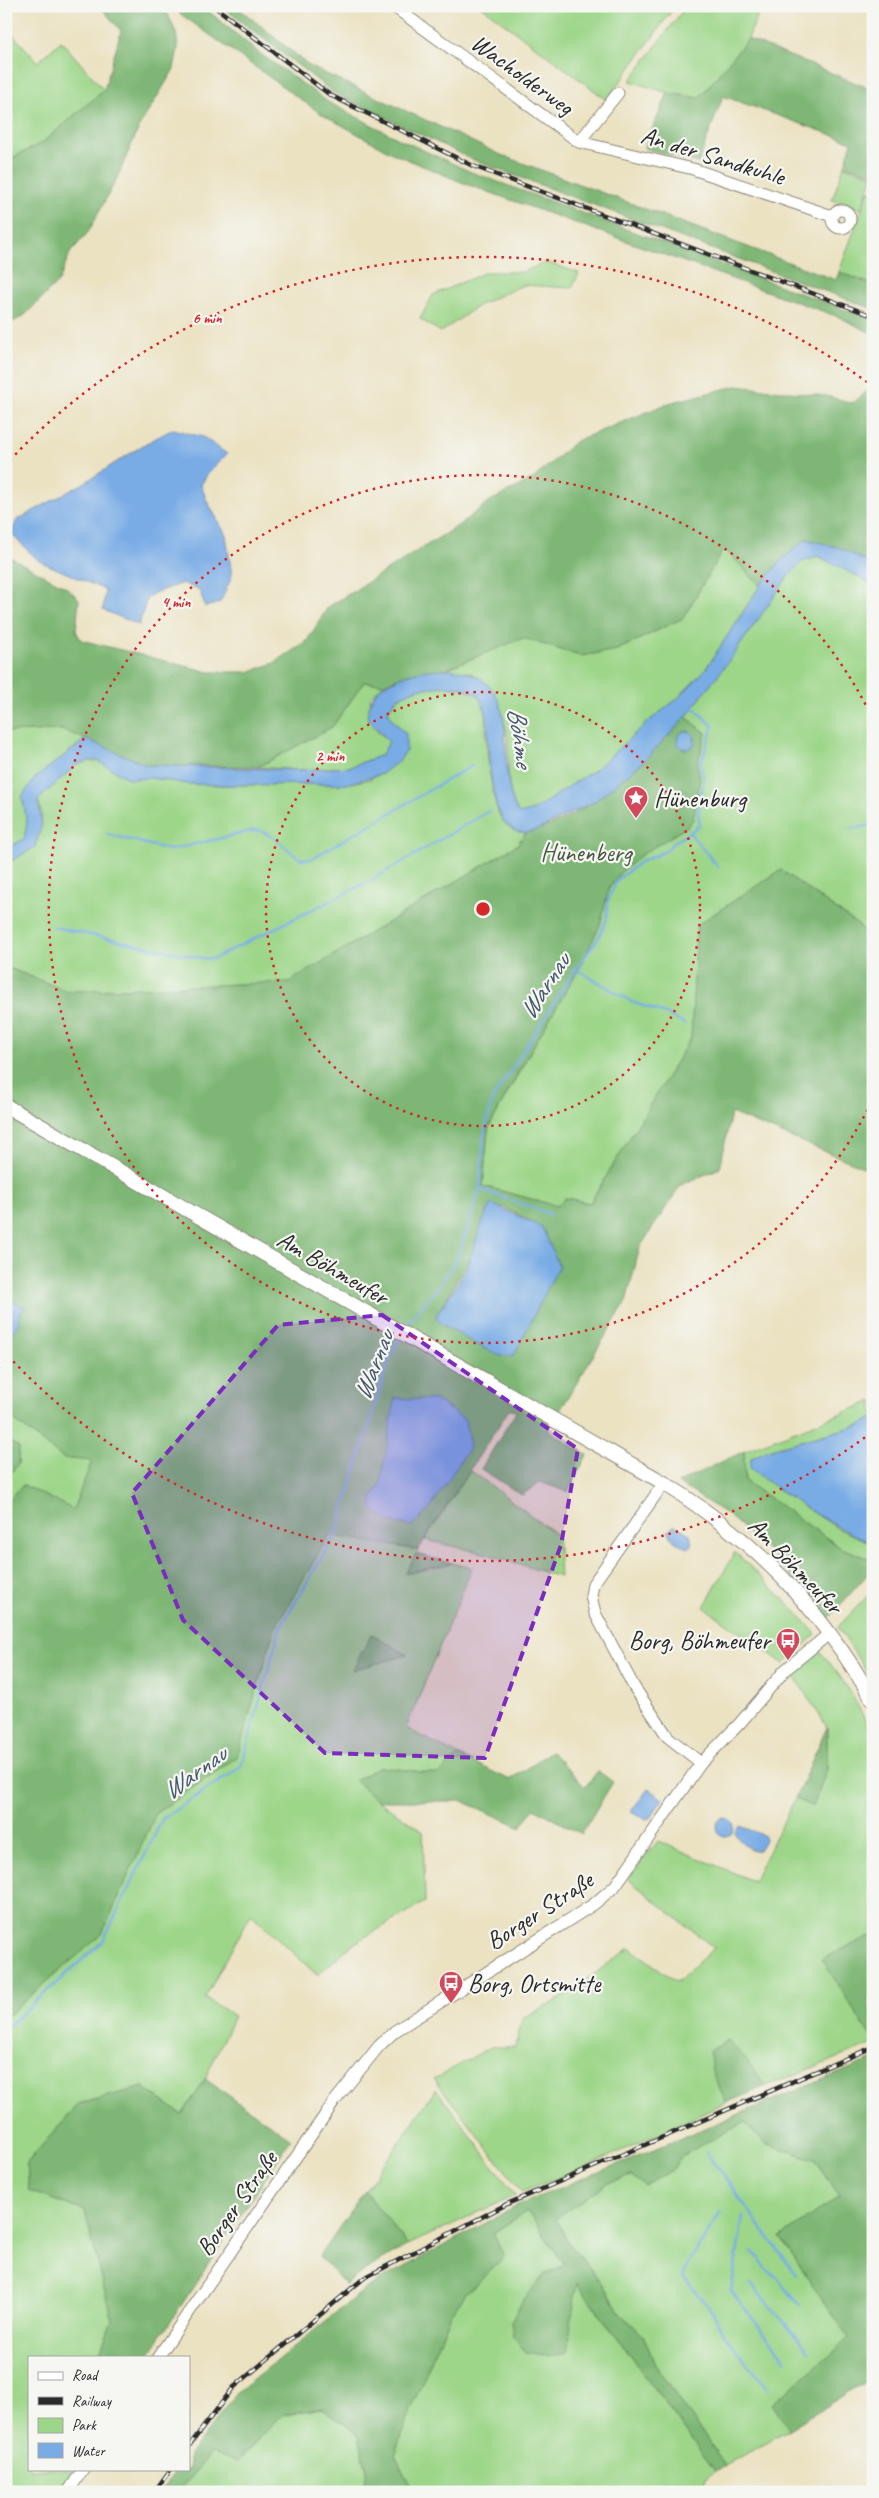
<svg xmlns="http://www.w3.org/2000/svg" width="879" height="2498" font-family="Caveat,sans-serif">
<rect width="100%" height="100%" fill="#f6f6f2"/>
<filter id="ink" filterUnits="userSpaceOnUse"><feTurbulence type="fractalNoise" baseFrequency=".02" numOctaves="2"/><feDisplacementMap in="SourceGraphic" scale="10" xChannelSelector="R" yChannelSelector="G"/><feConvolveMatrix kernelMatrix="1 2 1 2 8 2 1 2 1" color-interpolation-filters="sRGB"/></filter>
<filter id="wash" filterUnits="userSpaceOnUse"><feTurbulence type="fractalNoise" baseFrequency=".0096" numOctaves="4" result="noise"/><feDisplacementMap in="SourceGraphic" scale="20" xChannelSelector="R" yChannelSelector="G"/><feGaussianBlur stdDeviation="1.12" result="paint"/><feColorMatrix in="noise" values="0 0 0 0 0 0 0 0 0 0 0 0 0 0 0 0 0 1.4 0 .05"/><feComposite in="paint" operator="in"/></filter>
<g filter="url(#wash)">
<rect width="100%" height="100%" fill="#ebe2c2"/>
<!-- green -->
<g fill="#9dd689" stroke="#64805a">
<path d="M481,6h194l-68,94z"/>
<path d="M686,6h75l-13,33 -49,59 -31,-5 -38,-12z"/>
<path d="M6,27l32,35 23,-21 43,49 -62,53 -36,18z"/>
<path d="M844,166l29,10 -12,33 -29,-9z"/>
<path d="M869,190l4,2v93l-34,-13z"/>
<path d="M546,262l33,11 -7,15 -49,-3 -42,19 -40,28 -21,-13 13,-24 53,-23h37z"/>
<path d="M724,548l36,38 -55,84 -29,30 -27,21 -52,47 -63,42 -15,4c-17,-28 -7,-57 -13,-86 -2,-11 -27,-44 -34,-55l-26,-4 77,-31 57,18 37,-6 66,-32z"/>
<path d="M818,556l47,24 8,7v349l-92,-66 -84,55 -6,113 -101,165 -25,-5 -8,8 -74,-20 5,-57 112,-204c3,-11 4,-28 9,-38 16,-28 53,-45 79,-61l5,-7 4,-18 3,-22 -3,-15 9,-31 -20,-16 45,-59 58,-83 13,-13z"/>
<path d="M364,682l20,2 -14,13 3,29 16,16 -7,13 -32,12 -49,3 -43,-3 74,-40z"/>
<path d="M445,686c10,1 25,2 33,9 10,10 8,24 8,36 1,21 5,74 17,90 6,8 14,11 23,12l-9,12 -228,137 -222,9 -61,-24v-103l29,-17 7,-32 -4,-15 38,-35 13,-4h9l31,18 23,-1 36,6 38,1 120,-1 25,-5 35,-45 -16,-17 -2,-7c16,-22 32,-22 57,-24z"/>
<path d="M63,730l23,9 -51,39 -13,19 5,25 -3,17 -18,10v-117z"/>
<path d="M873,1401v17l-13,7 -89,24 5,39 63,41 30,13 4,-1v19l-32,-12 -96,-67 -1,-30z"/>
<path d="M6,1414l57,44 29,3 -19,49 -50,-25 -17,17v-23l12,-15 1,-16 -13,-9z"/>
<path d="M470,1470l87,65 3,42 -76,-24 -59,-13z"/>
<path d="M329,1534l89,16 -12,24 46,-11 20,5 -66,160 52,27 -19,19 -58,-7 -26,13 23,21 45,30 2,71 -72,42 -36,31 -66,-61 -46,84 29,18 -29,63 -23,36 -39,-28 -65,17 -51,59 2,28 56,20 27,109 -14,37h-69v112h44l-15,23h-52v-475l96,-83 54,-121 81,-56 37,-127z"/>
<path d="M735,1552l57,55 24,27 -32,30 -80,-57z"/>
<path d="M873,1590v92l-35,-55z"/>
<path d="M819,1650c23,26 42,57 54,89v200l-3,-2 -48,22 51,81v4l-107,42 -5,-5 -49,-10 14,32 -138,63 -66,26 -88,-113 57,-32h25l6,-29 33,-16 75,-54 47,34 37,-34 -86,-69 30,-38 95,40 42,-82 18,7 14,-37v-42l-36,-56z"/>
<path d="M436,2089l79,106 -107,50 -43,-54z"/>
<path d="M745,2122l19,21 50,16 26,37 -60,41 70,101 -77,66 16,25 -64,37 -70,-101 -12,-30 -23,-22 -12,-21 -41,-51 -12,-24 53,-34 23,-7 41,-6 11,-15z"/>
<path d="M527,2211l38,54 -21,10 32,7 139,189 -9,7 -4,14h-288l-19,-35 13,-41 43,-102 15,-21 38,-36 -11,-24z"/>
<path d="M323,2408l36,27 8,37 -5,20h-185l35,-40 25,9 46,-47z"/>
</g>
<!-- forest -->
<g fill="#7eb775" stroke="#547150" fill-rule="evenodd">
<path d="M100,6h64l12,26 2,16 -4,21 -34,56 -23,53 -28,53 -19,22 -11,28 -34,34 -19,11v-165l36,-18 62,-53 17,-59z"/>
<path d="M174,6h28l56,46 70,50 69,36 74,34 402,148v14l-34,-17 -373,-133 -74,-31 -72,-40 -141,-100z"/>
<path d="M221,6h15l75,61 190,88 335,125 3,-8 34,13v24l-397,-148 -142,-68z"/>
<path d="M748,39l125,51v84l-28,-9 7,-23 -129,-46 -25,67 -54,-15 24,-55 31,5z"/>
<path d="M736,386l90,10 27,7 20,-17v179l-32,-17 -35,-9 -25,22 -21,25 -36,-38 -41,70 -66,32 -37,6 -57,-18 -77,31 -39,5 -23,10 -20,-2 -32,45 -74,40 -111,-2 -84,-35 -57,2v-177l60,32 13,12 -3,32 5,9 128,32h40l25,-9 33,-22 21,-34 131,-82 31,-24 43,-22 43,-38 93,-38z"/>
<path d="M686,717l20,16 -9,31 3,15 -3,22 -4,18 -5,7 -47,29 -21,18 -11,15 -9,37 -20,42 -60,102 -32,60 -5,57 74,20 8,-8 25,5 101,-165 6,-113 84,-55 92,66v235l-142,-58 -11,55 -39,17 -41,62 -14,55 -78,128 39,25 -19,37 -28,-10 -18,13 -41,-26 35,-57 -6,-4 -92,142 -89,-15 -55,95 -37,127 -81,56 -54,121 -96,83v-515l17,-17 50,24 19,-48 -29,-3 -57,-44v-75l12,-13 2,-13 -11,-14 -3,1v-333l61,24 222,-9 228,-137 9,-12c65,-15 114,-71 160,-116zM503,1207l39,20 17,39 -123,50c22,-37 42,-74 67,-109zM380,1486l49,24 -17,16 -24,-5 -16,-23z"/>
<path d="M6,1439l13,9 -1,16 -12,15z"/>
<path d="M744,1451l1,30 96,67 32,12v8l-45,51 -60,-69 -40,-35 -50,-32z"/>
<path d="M416,1554l36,9 -47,11z"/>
<path d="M372,1634l36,21 -56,15z"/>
<path d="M827,1727v42l-14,38 -18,-8z"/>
<path d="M551,1751l34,36 13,-16 15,11 -32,52 -47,-26 -13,19 -59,-26h-84l-23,-21 26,-13 58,7 19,-19 52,25z"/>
<path d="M870,1936l3,3v55l-5,5 5,25v16l-51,-81z"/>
<path d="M728,2041l17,17 21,28 -40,17 -14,-32 -3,-21z"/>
<path d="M873,2059v318l-84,52 -17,-25 77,-66 -69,-101 60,-41 -26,-37 -50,-16 -19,-21 -62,33 -11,15 -27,16 -14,-10 -23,7 -52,35 11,23 41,51 12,21 23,22 12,30 70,101 -10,5 -138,-188 -10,69 -16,5 -25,-5 -13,-15 -2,-15 11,-20 22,-27 21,-10 -38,-54 -34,22 11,24 -38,36 -15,21 -43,102 -13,41 19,35h-52l5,-20 -8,-37 -36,-27 -40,6 -46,47 -25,-8 -35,39h-17l17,-23h12v-14l49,-63 131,-106 152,-82z"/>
<path d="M205,2079l86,60 -144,218h-49l14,-37 -27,-109 -56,-20 -2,-28 51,-59 65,-17 39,28z"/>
<path d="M365,2191l43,54 -49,29 -13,11 -27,-29z"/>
</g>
<!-- water -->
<g fill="#79ace5" stroke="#526c88">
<path d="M173,429l30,8 24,17 -19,19 -7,12 5,14 20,36 6,41 -12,27 -15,4 -5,-16 -17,-8 -29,10 -7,5 -8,27 -36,-15 2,-20 -66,-29 -28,-27 6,-14 67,-37 61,-39z"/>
<path d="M806,539l35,9 32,17v22l-8,-7 -47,-24 -16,6 -13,13 -58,83 -45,59 -42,44 -50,41 -57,28 -11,3 -11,-2 -12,-10 -7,-16 -7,-40 -2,-51 -9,-19 -18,-8 -15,-1 -29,3 -19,9 -9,12 2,7 16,17v17l-6,9 -18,14 -36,10 -120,1 -38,-1 -36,-6 -23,1 -31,-18h-9l-13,4 -38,35 4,24 -7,23 -29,17v-15l18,-10 3,-17 -5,-25 13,-19 51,-39 61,26 154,5 49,-3 32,-12 7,-13 -22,-25c5,-26 10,-29 34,-40 16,-7 39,-9 56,-7 74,13 33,99 62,144l15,-4 63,-42 52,-47 27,-21 29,-30 55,-84 21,-25z"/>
<circle cx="686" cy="740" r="9"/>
<path d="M492,1204l50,23 17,39 -45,89c-15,7 -59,-24 -74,-32l-4,-7c10,-17 23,-33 31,-50 7,-16 16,-52 25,-62z"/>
<path d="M9,1299l17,9 -6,5 -2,13 -12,13v-39z"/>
<path d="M395,1398l41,2 29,20 5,26 -41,64 -17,16 -24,-5 -16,-13v-10l8,-12z"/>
<path d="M873,1418v123l-4,1c-43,-19 -82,-45 -119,-74l1,-10 20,-9 89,-24z"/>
<path d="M675,1525l15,9 2,11 -4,3 -14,-7 -6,-10z"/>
<path d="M648,1789l15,10 -13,19 -4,1 -14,-6v-3z"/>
<circle cx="725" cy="1827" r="9"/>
<path d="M740,1826l23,9 2,5 -6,10c-10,2 -18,-9 -25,-16z"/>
</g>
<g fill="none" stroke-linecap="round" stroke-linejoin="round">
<!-- stream -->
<g stroke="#79ace5" stroke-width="2.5">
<path d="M850,829l23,-4"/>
<path d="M689,832l29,35"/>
<path d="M107,834l63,16 86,-20c18,3 30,20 45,29h10l162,-94"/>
<path d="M54,927l147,31 12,1 155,-77 121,-71"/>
<path d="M576,969l56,33 36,13 16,9"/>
<path d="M480,1189l70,25"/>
<path d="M404,1328l38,-46 16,-26 22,-67 4,-54 8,-35 84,-131 21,-29 9,-19 2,-21 9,-20 23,-18 26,-11 6,-7 28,-19 -2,-11 6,-35 -4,-14 13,-39 -21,-20"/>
<path d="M6,2028l97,-87 60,-123 78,-51 39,-139 57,-96 51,-170 11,-24"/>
<path d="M706,2152l90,123"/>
<path d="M721,2212l-34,53 -4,12 30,35 9,20 46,56"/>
<path d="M743,2217l-12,74 55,70"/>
<path d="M752,2251l48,54"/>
<path d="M750,2283l59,68"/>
</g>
</g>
</g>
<g filter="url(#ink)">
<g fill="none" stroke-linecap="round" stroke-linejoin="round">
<defs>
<g id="minor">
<path d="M393,6l186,136 114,27 139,47"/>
<path d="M579,142l39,-49"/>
<circle cx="841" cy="219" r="9"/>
<path d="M664,1483l-71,101 -2,12 4,17 39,74 34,50 33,26"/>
<path d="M158,2357l176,-255 45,-56 16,-15 199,-127 21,-18 86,-123 39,-40 45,-53 45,-37"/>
<path d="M68,2492l15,-23"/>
</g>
<path id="tertiary" d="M6,1106l658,377c94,60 153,121 209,217"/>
</defs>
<!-- minor casing -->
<use href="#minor" stroke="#8b8676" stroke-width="13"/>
<!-- tertiary casing -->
<use href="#tertiary" stroke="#8b8676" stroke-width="16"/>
<!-- minor -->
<use href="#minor" stroke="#fff" stroke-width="11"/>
<!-- tertiary -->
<use href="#tertiary" stroke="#fff" stroke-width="14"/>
<defs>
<g id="rail">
<path d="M214,6l116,89 143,71 400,150"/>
<path d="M189,2446l44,-58 131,-110 143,-74 366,-157"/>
<path d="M154,2492l17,-23"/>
</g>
</defs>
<!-- rail casing -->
<use href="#rail" stroke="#2b2b2b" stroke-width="4.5"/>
<!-- rail -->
<use href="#rail" stroke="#f6f6f2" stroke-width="2.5" stroke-dasharray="8" stroke-linecap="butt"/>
</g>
</g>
<!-- marked area -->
<path fill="#7b2cbf" fill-opacity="0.2" stroke="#7b2cbf" stroke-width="4" stroke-dasharray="10 6" stroke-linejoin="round" d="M382,1315l196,134 -17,96 -76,213 -160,-5 -142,-133 -51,-127 146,-168z"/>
<!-- distance rings -->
<g fill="none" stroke="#d62828" stroke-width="2.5" stroke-dasharray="2.5 5">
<circle cx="483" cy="909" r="217"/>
<path d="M871 1103A434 434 0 1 1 871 715"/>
<path d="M871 1433A652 652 0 0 1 10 1358M10 460A652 652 0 0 1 871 385"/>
</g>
<!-- icons -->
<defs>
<symbol id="sight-pin" viewBox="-11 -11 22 30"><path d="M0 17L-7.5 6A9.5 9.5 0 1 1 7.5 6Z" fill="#d1495b" stroke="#f6f6f2"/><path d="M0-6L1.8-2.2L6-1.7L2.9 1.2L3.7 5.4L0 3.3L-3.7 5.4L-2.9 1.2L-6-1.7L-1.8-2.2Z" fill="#fff"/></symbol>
<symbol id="bus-pin" viewBox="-11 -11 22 30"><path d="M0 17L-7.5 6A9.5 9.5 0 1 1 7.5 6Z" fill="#d1495b" stroke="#f6f6f2"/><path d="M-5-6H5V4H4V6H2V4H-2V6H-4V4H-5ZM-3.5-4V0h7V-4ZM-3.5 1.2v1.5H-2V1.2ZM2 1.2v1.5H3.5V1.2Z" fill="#fff"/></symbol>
</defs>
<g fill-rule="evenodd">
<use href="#sight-pin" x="622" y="784" width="28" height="38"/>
<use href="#bus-pin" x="774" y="1626" width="28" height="38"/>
<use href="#bus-pin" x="437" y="1969" width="28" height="38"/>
</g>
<g text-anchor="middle" stroke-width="4.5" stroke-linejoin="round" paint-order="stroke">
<!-- street labels -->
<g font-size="25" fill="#2b2b2b" stroke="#f6f6f2">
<text transform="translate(523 74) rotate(36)" y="9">Wacholderweg</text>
<text transform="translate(713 155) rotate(17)" y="9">An der Sandkuhle</text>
<text transform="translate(333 1267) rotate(30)" y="9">Am Böhmeufer</text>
<text transform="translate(796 1565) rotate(46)" y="9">Am Böhmeufer</text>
<text transform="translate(539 1910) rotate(-33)" y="9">Borger Straße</text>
<text transform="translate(236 2203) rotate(-55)" y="9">Borger Straße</text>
</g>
<!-- poi labels -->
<g font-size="25" fill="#2b2b2b" stroke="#f6f6f2" text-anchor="start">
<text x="654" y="807">Hünenburg</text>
<text x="770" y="1649" text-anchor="end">Borg, Böhmeufer</text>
<text x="468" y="1992">Borg, Ortsmitte</text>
</g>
<!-- park labels -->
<g font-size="25" fill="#485642" stroke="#f6f6f2">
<text x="586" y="861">Hünenberg</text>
</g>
<!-- water labels -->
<g font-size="26" font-style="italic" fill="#46586c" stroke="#f6f6f2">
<text transform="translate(521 737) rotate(82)" y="9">Böhme</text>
<text transform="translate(544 986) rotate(-57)" y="9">Warnau</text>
<text transform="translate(373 1365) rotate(-69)" y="9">Warnau</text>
<text transform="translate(194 1772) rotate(-36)" y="9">Warnau</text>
</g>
</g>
<circle cx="483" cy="909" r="8" fill="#d62828" stroke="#f6f6f2" stroke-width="2.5"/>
<g font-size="15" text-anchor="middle" font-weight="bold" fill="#d62828" stroke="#f6f6f2" stroke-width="4.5" stroke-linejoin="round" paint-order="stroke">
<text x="207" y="323">6 min</text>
<text x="176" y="607">4 min</text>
<text x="330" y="761">2 min</text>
</g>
<!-- margin -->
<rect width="879" height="2498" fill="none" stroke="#f6f6f2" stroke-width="25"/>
<!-- legend -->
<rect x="28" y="2356" width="162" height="115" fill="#f6f6f2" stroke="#a5a5a2"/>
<rect x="38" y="2372" width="25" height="8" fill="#ffffff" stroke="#a5a5a2"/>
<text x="72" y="2380" font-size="15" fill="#2b2b2b">Road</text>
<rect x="38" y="2397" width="25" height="8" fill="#2b2b2b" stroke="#a5a5a2"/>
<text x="72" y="2406" font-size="15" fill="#2b2b2b">Railway</text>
<rect x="38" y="2418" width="25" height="15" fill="#9dd689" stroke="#a5a5a2"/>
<text x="72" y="2430" font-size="15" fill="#2b2b2b">Park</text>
<rect x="38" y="2443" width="25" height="15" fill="#79ace5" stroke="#a5a5a2"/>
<text x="72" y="2456" font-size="15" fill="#2b2b2b">Water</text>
</svg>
